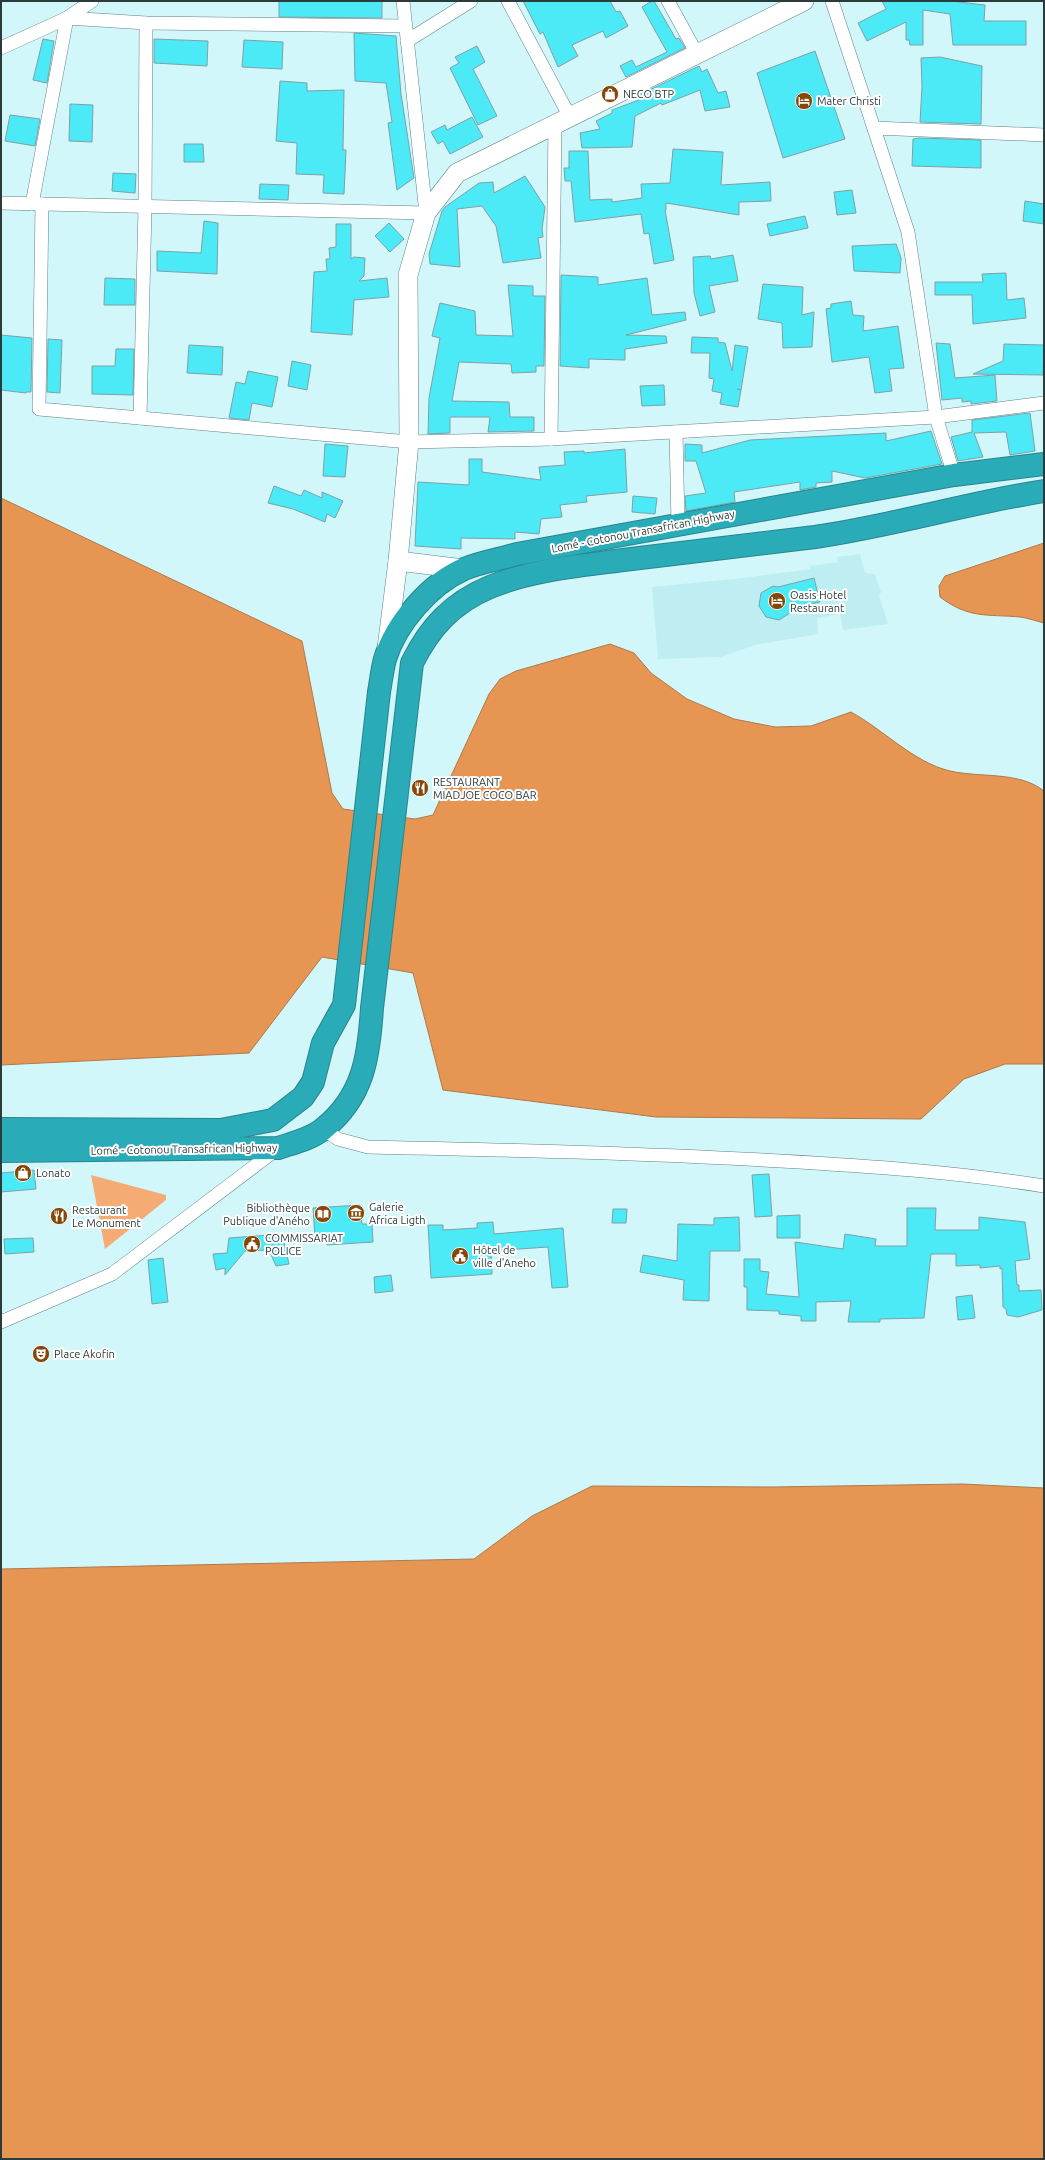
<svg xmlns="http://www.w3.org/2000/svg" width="1045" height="2160" font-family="Ubuntu,sans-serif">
<rect width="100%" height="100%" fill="#d2f7fb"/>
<!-- built -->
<path fill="#beeef2" d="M860,554l5,19 10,1 6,18 -2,4 9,28 -45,6 -3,-16 -23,4 1,16 -63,11 -34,12 -63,2 -6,-72 91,-9 67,-9v-3l28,-4 -1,-5z"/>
<!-- green -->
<path fill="#f5ac74" d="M91,1175l75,20v5l-61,49z"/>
<!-- water -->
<g fill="#e69552" stroke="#ae7a4b">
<path d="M1,498l301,143 30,152 11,16 72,10 18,-4 56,-121 11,-15 16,-8 94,-27 24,9 17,20 36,26 47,20 41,8 36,-1 40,-14c33,18 62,50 99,59 31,7 69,0 94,20v273h-39l-41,15 -43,40 -265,-2 -213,-27 -30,-117 -91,-16 -73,96 -248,12z"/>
<path d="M1044,543v80c-8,-2 -16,-5 -24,-6 -33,-3 -51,2 -80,-20l-1,-11 6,-10z"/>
<path d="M962,1484l82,4v671h-1043v-590l473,-10 58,-43 60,-30 180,1z"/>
</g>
<!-- building -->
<g fill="#4ce9f7" stroke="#7ea1a5">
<path d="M279,1h103v17l-103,-1z"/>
<path d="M523,1h87l6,11 4,-1 8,15 -22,12 -3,-7 -31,14 6,11 -20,11 -15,-35 -3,2z"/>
<path d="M652,1h2l22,38 3,-1 6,10 -59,29 -6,-11 12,-6 4,7 31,-15 -25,-45z"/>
<path d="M882,1h69l34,4 -1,16h42v24h-73l-3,-31 -27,-4v35h-13l-1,-5h-3v-18l-39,19 -9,-18 28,-14z"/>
<path d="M354,33l42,3 5,58 13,84 -17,12 -9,-67 4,-1 -6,-39 -31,-2z"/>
<path d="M43,39l11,2 -7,42 -14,-3z"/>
<path d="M154,39l54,2 -1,25 -53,-3z"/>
<path d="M244,40l39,2 -1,27 -40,-2z"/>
<path d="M477,46l8,16 -12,7 24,47 -19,9 -28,-57 9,-5 -4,-6z"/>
<path d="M815,51l30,88 -62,19 -26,-85z"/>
<path d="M940,57l42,9 -1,58 -61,-2 2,-36 -1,-28z"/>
<path d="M699,66l3,6 5,-3 11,24 8,-2 4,16 -25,4 -5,-21 -38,15 -1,-2 -26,13 -3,31 -50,1 -2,-15 20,-4 -4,-8 16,-8v-3l27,-10 -2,-4z"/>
<path d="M280,81l27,2v8l37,-1 -1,60h3l-2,44 -21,-1 1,-18 -28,-1 1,-31 -21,-2z"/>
<path d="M70,104l23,1 -1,37 -23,-1z"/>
<path d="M10,115l30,4 -5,27 -30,-5z"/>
<path d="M472,117l11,20 -33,17 -7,-13 -5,3 -7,-12 14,-7 2,5z"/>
<path d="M919,138l62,2v28l-69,-2 1,-27z"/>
<path d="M184,144h19l1,18h-20z"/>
<path d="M673,149l50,3 -2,33 49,-3 1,19 -32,1v13l-73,-12v7h-1l9,50 -20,4 -5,-31 -5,1 -3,-20 -66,8 -4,-41h-6l-1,-13h5v-17h19l2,49 22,-1v3l30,-4 -1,-14 29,-1z"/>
<path d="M113,173l23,1 -1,19 -23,-2z"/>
<path d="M525,176l20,31 -3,22 1,8 -5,1 3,20 -38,5 -7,-37 -14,-20 -25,3 3,58 -30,-3 -1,-10 13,-43 3,-4 34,-24 14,-1 1,11z"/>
<path d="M260,184l29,1 -1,15 -29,-1z"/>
<path d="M852,190l4,23 -19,2 -3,-23z"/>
<path d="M1025,201l19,3v20l-21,-3z"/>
<path d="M805,216l3,12 -38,8 -3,-12z"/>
<path d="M204,221l14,2 -1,51 -60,-3v-20l44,2z"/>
<path d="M389,223l15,16 -14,13 -15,-16z"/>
<path d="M336,224h15v35l3,-2 11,1 -1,18 -5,5 28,-3 2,19 -35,3 -2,35 -41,-3 3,-60 13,-1 -1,-12h4l-1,-11 7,-1z"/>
<path d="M896,244l5,14 -1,15 -46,-2 -2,-25z"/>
<path d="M733,255l5,26 -29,5 6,26 -15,4 -6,-23 -1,-36 17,-1 1,3z"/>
<path d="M1006,273l1,27 17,-2 2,20 -53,6 -1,-29h-37v-13h48l-1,-8z"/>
<path d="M561,275l37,2v8l49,-7 5,37 33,-3 1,8 -60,15 40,1 1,7 -42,6v11l-36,-1v9l-29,-2z"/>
<path d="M105,278l30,1v26h-31z"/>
<path d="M763,284l40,3 -1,28 12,-3 -2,35 -29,1 -1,-25 -24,-4z"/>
<path d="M508,285l25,1v10h12l-1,70h-8v6l-24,1 -1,-9 -52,-2 -7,39 57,1 1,15h24v14l-46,1 2,-15h-40v16l-22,1 1,-36 11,-60 -8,-2 8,-33 35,8 1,24 37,1z"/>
<path d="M851,301l2,14 11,1 -1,15 35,-5 6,42 -15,1 3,22 -17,2 -6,-36 -37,5 -6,-53 5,-1v-4z"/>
<path d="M1,335l31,3 -1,54h-5v1l-25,-3z"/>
<path d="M692,337l26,1v4l7,1 7,28 3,-26 13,2 -7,43 -4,-1 4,1 -3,17 -18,-3 2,-11 -10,-2 2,-12 -5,-1 1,-25h-19z"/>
<path d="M48,339l14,1 -2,53 -13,-1z"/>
<path d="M936,343l14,1 5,34 40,-3 2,26 -26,3v-3l-9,1v-4l-20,2z"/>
<path d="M1004,344l40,1 -1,30 -70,-1 30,-13z"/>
<path d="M189,345l34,2 -1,28 -35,-2z"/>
<path d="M116,349h18l-1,46 -41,-1v-28h23z"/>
<path d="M292,361l19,4 -4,25 -19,-4z"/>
<path d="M248,371l30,6 -6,30 -20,-4 -3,17 -20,-2 7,-36 9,2z"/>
<path d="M664,385l1,20 -23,1 -2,-20z"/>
<path d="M1030,413l5,38 -25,4 -4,-23 -32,1 9,24 -25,4 -7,-24 21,-5v-12z"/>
<path d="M931,431l11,33 -77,14 -33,-7v11l-16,1v4l-16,3v-8l-66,10 1,10 -49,9 -1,-15 21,-3 -10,-32h-11v-17l17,1v8l48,-13 136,-7v8z"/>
<path d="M325,444l23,2 -3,31 -22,-1z"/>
<path d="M625,449l2,43 -41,4 1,6 -27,3 2,12 -21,2 -2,15 -24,-2v7l-54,-1v11l-46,-3 3,-64 51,3v-26h13v13l59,8 -2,-13 26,-2 -1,-13 20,-1v2z"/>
<path d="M274,486l27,10 3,-6 18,8v-6l21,9 -8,17 -8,-4 -2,8 -32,-13 -25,-6z"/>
<path d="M633,496l24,2 -2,16 -23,-2z"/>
<path d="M814,578l6,24 -29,7 -1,4 -11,7 -13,-3 -7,-11 2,-13 12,-7 5,1z"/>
<path d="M34,1170l2,19 -35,3v-19z"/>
<path d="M769,1174l3,42 -17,1 -3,-42z"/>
<path d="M360,1205l2,19h10l1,18 -46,3 -1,-8h-11l-2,-29z"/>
<path d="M907,1208h29l-1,22h44v-13l46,5 5,37 -15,2 2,24h2v6l22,-1 1,20 -24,7 -11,-2 -1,-6 -3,-2 -1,-39 -2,1v-3l-20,2v-3l-24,1v-12h-25l-7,64 -44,1v3h-32l3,-21 -35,1v19h-15v-5l-22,-2v-3l-32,-1v-23h-3v-28h16v12l9,1 -3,22 33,3 -4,-55 48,7 2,-15 31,5 -1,7h32z"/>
<path d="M613,1209h14l-1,14h-14z"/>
<path d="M800,1215v23h-23v-22z"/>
<path d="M739,1217l1,34h-30l-1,50 -26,-1 1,-20 -44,-8 3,-17 34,6 1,-37 36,1v-7z"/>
<path d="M493,1222l1,12 69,-6 5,59 -16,1 -4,-41 -57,4 1,23 -61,4 -3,-53h15v5l34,-2v-5z"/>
<path d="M282,1234l7,30 -13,2 -7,-16 -24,1 -20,24v-7l-9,2 -3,-16 14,-1 2,-15z"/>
<path d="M33,1238l1,14 -29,2 -1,-15z"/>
<path d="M163,1258l5,44 -16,2 -4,-44z"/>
<path d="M391,1275l2,16 -18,2 -1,-16z"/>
<path d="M972,1295l3,23 -17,2 -2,-23z"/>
</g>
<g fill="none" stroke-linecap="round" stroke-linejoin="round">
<defs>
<g id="street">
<path d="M508,1l62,116"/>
<path d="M668,1l29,53"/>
<path d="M832,1l76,231 28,185 18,58"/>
<path d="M407,41l64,-40"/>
<path d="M1,48l66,-30 25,-17"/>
<path d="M874,128l170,7"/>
<path d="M1,203l425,10 -23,-212"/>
<path d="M32,204l35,-186 79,5 259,3"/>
<path d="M42,204l-3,205 370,33 142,-3 385,-22 108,-14"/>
<path d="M140,418l5,-211 1,-184"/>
<path d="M676,432l2,92"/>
<path d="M551,439l4,-314"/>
<path d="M323,1129l15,10 30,8c138,3 275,6 412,14 89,5 176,11 264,25"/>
<path d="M1,1322l111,-48 165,-125"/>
</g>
<g id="secondary">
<path d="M398,561l66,8"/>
<path d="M387,648l11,-87 11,-119 -1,-167 18,-62 31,-40 347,-172"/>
</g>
<g id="highway">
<path d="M1,1129l220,1 52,-10 30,-23 10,-15 10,-39 21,-38 35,-313c2,-11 3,-22 6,-33 11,-36 45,-75 79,-90 17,-7 36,-10 53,-15l437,-79 90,-11"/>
<path d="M1,1151l277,-3c15,-5 33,-9 45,-19 41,-32 46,-74 49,-121l40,-345c18,-36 40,-60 78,-76 41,-17 89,-21 133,-27 64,-8 128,-15 192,-23 77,-11 152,-34 229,-46"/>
</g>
</defs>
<!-- street casing -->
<use href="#street" stroke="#608285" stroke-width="14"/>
<!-- secondary casing -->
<use href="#secondary" stroke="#608285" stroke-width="20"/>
<!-- highway casing -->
<use href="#highway" stroke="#2a848c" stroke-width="24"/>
<!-- street -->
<use href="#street" stroke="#fff" stroke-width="13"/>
<!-- secondary -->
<use href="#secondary" stroke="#fff" stroke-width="19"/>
<!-- highway -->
<use href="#highway" stroke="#29acb7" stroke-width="22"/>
</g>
<!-- icons -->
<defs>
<symbol id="shop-disc" viewBox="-11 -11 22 22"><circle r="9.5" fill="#864809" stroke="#fff"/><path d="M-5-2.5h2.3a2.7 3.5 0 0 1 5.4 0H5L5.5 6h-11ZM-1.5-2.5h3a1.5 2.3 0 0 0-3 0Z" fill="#fff"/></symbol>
<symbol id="hotel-disc" viewBox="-11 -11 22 22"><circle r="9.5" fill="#864809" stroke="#fff"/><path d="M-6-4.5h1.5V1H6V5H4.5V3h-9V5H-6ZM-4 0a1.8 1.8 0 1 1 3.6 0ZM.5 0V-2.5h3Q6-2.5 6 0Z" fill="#fff"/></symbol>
<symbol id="restaurant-disc" viewBox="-11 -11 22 22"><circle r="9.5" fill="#864809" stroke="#fff"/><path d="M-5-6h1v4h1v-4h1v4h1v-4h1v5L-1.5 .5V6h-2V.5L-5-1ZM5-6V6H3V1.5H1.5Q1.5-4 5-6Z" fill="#fff"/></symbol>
<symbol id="museum-disc" viewBox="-11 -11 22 22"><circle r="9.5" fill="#864809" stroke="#fff"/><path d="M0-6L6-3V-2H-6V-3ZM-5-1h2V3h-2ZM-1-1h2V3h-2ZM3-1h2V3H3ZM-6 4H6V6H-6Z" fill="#fff"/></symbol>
<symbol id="library-disc" viewBox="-11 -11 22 22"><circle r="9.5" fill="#864809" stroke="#fff"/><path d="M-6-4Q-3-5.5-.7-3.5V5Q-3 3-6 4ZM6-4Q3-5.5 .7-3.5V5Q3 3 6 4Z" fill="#fff"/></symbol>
<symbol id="civic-disc" viewBox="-11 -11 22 22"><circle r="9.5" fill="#864809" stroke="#fff"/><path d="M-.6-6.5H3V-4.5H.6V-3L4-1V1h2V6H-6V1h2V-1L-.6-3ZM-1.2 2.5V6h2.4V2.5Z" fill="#fff"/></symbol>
<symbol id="theatre-disc" viewBox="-11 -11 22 22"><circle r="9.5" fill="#864809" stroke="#fff"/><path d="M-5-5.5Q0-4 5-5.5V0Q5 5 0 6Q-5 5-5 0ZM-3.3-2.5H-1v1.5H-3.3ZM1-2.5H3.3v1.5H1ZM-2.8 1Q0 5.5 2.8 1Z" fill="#fff"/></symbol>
</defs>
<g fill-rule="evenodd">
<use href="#shop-disc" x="600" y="84" width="20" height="20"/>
<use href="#hotel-disc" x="794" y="91" width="20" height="20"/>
<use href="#hotel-disc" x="767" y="591" width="20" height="20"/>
<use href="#restaurant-disc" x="410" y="778" width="20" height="20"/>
<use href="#shop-disc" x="13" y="1163" width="20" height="20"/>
<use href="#museum-disc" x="346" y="1203" width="20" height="20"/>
<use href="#library-disc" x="313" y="1204" width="20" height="20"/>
<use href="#restaurant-disc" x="49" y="1206" width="20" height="20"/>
<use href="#civic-disc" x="242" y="1234" width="20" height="20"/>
<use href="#civic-disc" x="450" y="1246" width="20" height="20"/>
<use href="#theatre-disc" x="31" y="1344" width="20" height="20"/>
</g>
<g text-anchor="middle" stroke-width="4" stroke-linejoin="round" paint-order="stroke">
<!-- poi labels -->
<g font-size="11" fill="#2b3a3b" stroke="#fff" text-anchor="start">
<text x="623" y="98">NECO BTP</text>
<text x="817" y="105">Mater Christi</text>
<text x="790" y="599">Oasis Hotel<tspan x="790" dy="13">Restaurant</tspan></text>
<text x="433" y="786">RESTAURANT<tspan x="433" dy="13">MIADJOE COCO BAR</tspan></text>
<text x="36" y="1177">Lonato</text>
<text x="369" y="1211">Galerie<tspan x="369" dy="13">Africa Ligth</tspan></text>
<text x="310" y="1212" text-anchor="end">Bibliothèque<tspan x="310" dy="13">Publique d'Aného</tspan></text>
<text x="72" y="1214">Restaurant<tspan x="72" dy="13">Le Monument</tspan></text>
<text x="265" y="1242">COMMISSARIAT<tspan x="265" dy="13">POLICE</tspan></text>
<text x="473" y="1254">Hôtel de<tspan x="473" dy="13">ville d'Aneho</tspan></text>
<text x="54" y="1358">Place Akofin</text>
</g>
<!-- street labels -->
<g font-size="11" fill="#2b3a3b" stroke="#fff">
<text transform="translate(643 531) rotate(-11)" y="4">Lomé - Cotonou Transafrican Highway</text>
<text transform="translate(184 1149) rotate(-1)" y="4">Lomé - Cotonou Transafrican Highway</text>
</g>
</g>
<!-- border -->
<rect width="1045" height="2160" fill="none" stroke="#2b3a3b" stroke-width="4"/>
</svg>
